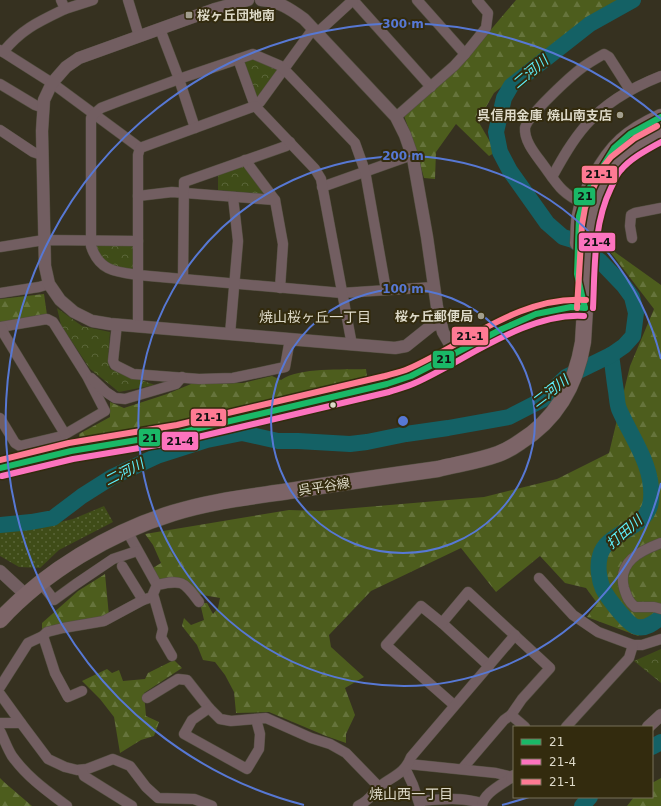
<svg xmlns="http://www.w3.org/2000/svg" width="661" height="806" font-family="'DejaVu Sans','Noto Sans JP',sans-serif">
<defs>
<pattern id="grass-dots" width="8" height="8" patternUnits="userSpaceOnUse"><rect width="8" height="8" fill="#3f4c18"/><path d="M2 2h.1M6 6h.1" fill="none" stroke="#5a6538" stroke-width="1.8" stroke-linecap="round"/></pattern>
<pattern id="forest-firs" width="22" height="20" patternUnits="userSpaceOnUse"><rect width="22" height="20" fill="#4d5d1d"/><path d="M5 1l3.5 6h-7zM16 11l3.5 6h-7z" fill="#66743c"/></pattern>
<pattern id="park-crowns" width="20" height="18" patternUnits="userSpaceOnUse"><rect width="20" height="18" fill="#3f4c18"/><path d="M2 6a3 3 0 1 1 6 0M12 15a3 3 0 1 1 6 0" fill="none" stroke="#5a6538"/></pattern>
</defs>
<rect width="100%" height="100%" fill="#363120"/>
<!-- grass -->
<path fill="url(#grass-dots)" d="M104,506l9,16 -54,28 -19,18 -21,-1 -19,-11v-24l38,-5 35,-8z"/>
<!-- forest -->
<g fill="url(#forest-firs)">
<path d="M516,0h107l-59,36 -70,57 -16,28 18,31 -7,4 -33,-32 -20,28 -1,27 -11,-1 -9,-32 -11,-30 57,-51z"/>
<path d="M605,245l56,40v333l-23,18 -51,-19 10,-14 -11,-15 -21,-5 -25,-27 -44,36 -35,-44 -90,43 -42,44 2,12 33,30 -19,11 10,27 -9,19v9l-20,-7 -57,-24 -33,1 -2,-21 -9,-17 -10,-13 -12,-2 -6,-15 -15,-19 2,-8 7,7 13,-5 -4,-17h7l6,11 5,-6 2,-10 -23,-4 -7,-9 -33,-4 -6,-12 10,-6 -8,-18 -8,-11 144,-24 30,1 165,-14 73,-18 52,-26 21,-87 24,-57z"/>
<path d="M44,294l3,21 -47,8v-24z"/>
<path d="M366,369l2,15 -210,45 -78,12 -1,-7 31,-17v-15l14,6 43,-14 24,-10 52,-1 29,-7 9,4c18,-13 62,-10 85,-11z"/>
<path d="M105,574l4,42 -56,12 -11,1v-6l36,-32z"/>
<path d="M174,660l8,8 -38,25 2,23 13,6 -5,14 -13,4 -21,13 -6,-36 -14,-18 -18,-18 25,-12 5,4 7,-3 4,11 22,-2 3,-6z"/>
<path d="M0,778l4,4 28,24h-32z"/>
<path d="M661,778v28h-34l7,-9h18v-14z"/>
</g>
<!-- park -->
<g fill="url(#park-crowns)">
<path d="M253,57l27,13 -23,30 -14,-39z"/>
<path d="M243,165l2,3 19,26 -46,-4v-15z"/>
<path d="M94,244h42l-1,28 -19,-4 -16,-8z"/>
<path d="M57,308l25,18 28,6 -2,29 2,8 45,16 -36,7 -29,-23 -29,-44z"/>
<path d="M661,649v34l-27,-22z"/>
</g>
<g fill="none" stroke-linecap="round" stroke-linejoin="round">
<!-- river -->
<g stroke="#146165" stroke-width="16">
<path d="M611,355c2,12 3,24 5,36 1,6 1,13 3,18 13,30 35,57 32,91 -2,30 -45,31 -51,56 -3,10 -1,24 3,33 4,8 25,36 34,38 9,2 17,-4 24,-10"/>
<path d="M0,525l31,-3 22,-4 29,-22 30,-19 45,-21 50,-16 35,-7 36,8h20l52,3 17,-2 39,-8 42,-6 61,-11 33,-17 24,-23 45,-22 13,-9 9,-10 3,-23 -4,-16 -8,-11 -24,-25 -27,-21 -10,-3 -16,-14 -37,-52 -10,-19 -4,-20 8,-34 7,-12 79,-62 43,-24"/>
<path d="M652,747l9,-5"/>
<path d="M582,806l8,-9"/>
</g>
<defs>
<g id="minor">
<path d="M128,0l11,36"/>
<path d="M353,0l78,87"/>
<path d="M417,0l48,54"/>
<path d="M65,9l28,-9"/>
<path d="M160,29l19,50 16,49"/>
<path d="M317,33l36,-33"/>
<path d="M0,50l52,33 88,65"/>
<path d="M3,52c19,-23 35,-30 62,-43l-4,-9"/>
<path d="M238,59l17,47 5,-4 53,-73"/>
<path d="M0,84l35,21 9,3"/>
<path d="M396,117l58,-51 11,-12 21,-26 2,-15 -11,-13"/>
<path d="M0,130l33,22 9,3"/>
<path d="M245,160l30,40 8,44 -3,44"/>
<path d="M552,177c10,-18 20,-36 34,-52 20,-23 47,-38 75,-49"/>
<path d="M322,187l90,-32"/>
<path d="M138,196l34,-4 103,8"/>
<path d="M583,203c-21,-9 -26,-19 -39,-37 -7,-10 -20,-24 -19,-38 2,-12 47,-53 58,-61 7,-5 14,-9 21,-13l5,3 21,33"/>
<path d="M632,238l-2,-12 1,-11 4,-2 26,-5"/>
<path d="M0,247l44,-7 94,1"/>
<path d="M183,279l1,-97 102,-36 4,-4"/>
<path d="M386,290l-21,-119 -10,-28 -74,-77 -28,-12 -74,25 -57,21 -21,8 -7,6 -3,4v128c8,25 25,26 47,29l204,18 92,-6"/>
<path d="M0,293l39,-6 10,-3"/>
<path d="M117,324l-4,37 2,4 18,9 66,5 34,-1 52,-11 5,-28"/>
<path d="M138,326v-171l2,-7 115,-42 60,63 6,10 31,166"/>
<path d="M0,327l47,-8 6,3 34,54 18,35 -43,25 -42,10 -5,-3 -15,-25"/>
<path d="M2,327l2,7 61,100"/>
<path d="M230,334l8,-93 -5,-44"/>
<path d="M91,378l15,14 9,6 10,1 51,-15 6,-7"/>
<path d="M127,531l30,54"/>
<path d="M661,543c-21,8 -44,19 -37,45 3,9 4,13 11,19h19l7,2"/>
<path d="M122,566l21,34 6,-2"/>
<path d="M539,578l34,37 25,17 35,13h9l19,-6"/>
<path d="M41,583l13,17 22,-16 37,-25 24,-8"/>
<path d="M442,623l47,43"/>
<path d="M43,636l4,-4 16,-4 41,-7 39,-21"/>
<path d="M172,656l-11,-19 2,-8 -10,-35 4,-9c26,-6 27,-3 42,17"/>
<path d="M0,687l28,-44 15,-7 12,37 13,24 14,-6"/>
<path d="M0,694l21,29"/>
<path d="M147,698l31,-19 9,1 22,28 11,11 11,2 35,-3 45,20 19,6 16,9 33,34"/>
<path d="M454,705l-68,-60 35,-39 21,17 26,-31 82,76 -28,31 -11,16 -7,5 -42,49"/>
<path d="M209,708l-17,12 -8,14 63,35 12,-20 1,-15 -4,-15"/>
<path d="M511,715l14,12"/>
<path d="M0,723h21l27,36 17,8 12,3 10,-1 26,-10 17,7 16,21 12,11 36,1 18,7"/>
<path d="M566,727l63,-69 4,-13"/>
<path d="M0,731c4,8 7,17 12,25 15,21 35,35 55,50"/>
<path d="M408,764l88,9 16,4"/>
<path d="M405,768l8,17 7,21"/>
<path d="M82,770l2,6 48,30"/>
<path d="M419,801c23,-2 41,-4 63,2"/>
<path d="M358,806c12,-6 13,-11 21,-19 13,-11 25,-12 32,-30l104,-122"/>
<path d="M482,806c1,-13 21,-22 30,-29"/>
</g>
<g id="tertiary">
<path d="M248,0l-33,9 -136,49 -13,9 -14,16 -8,17 -2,31 3,135 4,18 11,16 14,12 18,9 18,3 285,24 11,-2 25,-20 10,-4"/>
<path d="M261,0c19,2 28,8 43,19l92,98 9,18 8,23 14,79 10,70 6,25 12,21"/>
<path d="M0,468l71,-17 42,-6 66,-12 208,-49 24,-8 91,-47 34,-15 35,-7 14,1"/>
<path d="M0,571l26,24"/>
<path d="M648,727l13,-12"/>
<path d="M512,777l2,-1"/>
</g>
<g id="primary">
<path d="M578,243c1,-9 0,-19 2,-28 2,-13 8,-25 15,-37 17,-32 33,-46 66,-61"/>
<path d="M0,620c44,-48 111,-88 173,-107 38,-12 77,-16 116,-22 50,-8 99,-15 149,-22 20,-5 41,-8 60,-15 8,-3 15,-7 22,-12 37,-23 56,-57 63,-100l7,-117c9,-46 28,-73 71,-92"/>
</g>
</defs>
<!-- minor casing -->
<use href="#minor" stroke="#534f40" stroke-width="11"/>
<!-- tertiary casing -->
<use href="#tertiary" stroke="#534f40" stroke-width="13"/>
<!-- primary casing -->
<use href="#primary" stroke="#534f40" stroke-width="17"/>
<!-- minor -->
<use href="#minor" stroke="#725e61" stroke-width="10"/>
<!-- tertiary -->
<use href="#tertiary" stroke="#725e61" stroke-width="12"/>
<!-- primary -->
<use href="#primary" stroke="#7c6467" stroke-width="16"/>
<defs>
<g id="bus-1">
<path d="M585,308l-8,-34 2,-58 6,-21 29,-47 16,-14 31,-17"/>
<path d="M0,468l71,-17 108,-18 208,-49 24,-8 91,-47 34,-15 35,-7 14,1"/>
</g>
<g id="bus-2">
<path d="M593,308c2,-40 0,-83 18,-120 3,-6 5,-13 10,-18 10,-12 26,-20 40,-28"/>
<path d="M2,476l71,-17 108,-18 208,-49c8,-3 18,-5 26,-9 51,-23 113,-71 169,-67"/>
</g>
<g id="bus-3">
<path d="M577,308l5,-83 3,-17 6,-15 12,-26 8,-10 24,-19 22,-12"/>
<path d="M0,460l69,-17 108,-18 208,-49c7,-2 16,-4 23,-7 57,-25 113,-74 178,-69"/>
</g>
</defs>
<!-- bus-1 casing -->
<use href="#bus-1" stroke="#332b0e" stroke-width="9"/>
<!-- bus-2 casing -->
<use href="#bus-2" stroke="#332b0e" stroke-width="9"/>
<!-- bus-3 casing -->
<use href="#bus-3" stroke="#332b0e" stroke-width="9"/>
<!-- bus-1 -->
<use href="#bus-1" stroke="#1ab867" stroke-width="6"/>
<!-- bus-2 -->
<use href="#bus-2" stroke="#fc73be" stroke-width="6"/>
<!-- bus-3 -->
<use href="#bus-3" stroke="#fe7a93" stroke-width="6"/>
</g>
<!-- distance rings -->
<g fill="none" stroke="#5778d4" stroke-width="2">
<circle cx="403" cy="421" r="132"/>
<path d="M661 483A265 265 0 1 1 661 359"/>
<path d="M529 797A397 397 0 0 1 502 805M304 805A397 397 0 1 1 661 119"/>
</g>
<!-- markers -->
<g fill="#a39f8e" stroke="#332b0e" stroke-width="1.5">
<rect x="185" y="11" width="8" height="8" rx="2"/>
<circle cx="620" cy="115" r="4"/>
<circle cx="481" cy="316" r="4"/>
</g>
<circle fill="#dedac9" stroke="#332b0e" stroke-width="1.5" cx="333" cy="405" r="3.5"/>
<g text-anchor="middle" stroke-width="4" stroke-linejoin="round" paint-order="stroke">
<!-- poi labels -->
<g font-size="13" font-weight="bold" fill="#dedac9" stroke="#332b0e" text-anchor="end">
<text x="197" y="20" text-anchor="start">桜ヶ丘団地南</text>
<text x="612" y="120">呉信用金庫 焼山南支店</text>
<text x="473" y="321">桜ヶ丘郵便局</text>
</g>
<!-- street labels -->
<g font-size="13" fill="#dedac9" stroke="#332b0e">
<text transform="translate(324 486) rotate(-9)" y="5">呉平谷線</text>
</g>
<!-- water labels -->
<g font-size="14" font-style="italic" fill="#5eeffb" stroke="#332b0e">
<text transform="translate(530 72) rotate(-40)" y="5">二河川</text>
<text transform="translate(550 391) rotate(-37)" y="5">二河川</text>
<text transform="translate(124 472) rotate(-27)" y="5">二河川</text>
<text transform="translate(624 532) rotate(-41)" y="5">打田川</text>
</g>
<!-- neighbourhood labels -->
<g font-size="14" fill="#dedac9" stroke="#332b0e">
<text x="315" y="322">焼山桜ヶ丘一丁目</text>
<text x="411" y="799">焼山西一丁目</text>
</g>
</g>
<circle cx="403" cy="421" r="6" fill="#5778d4" stroke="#332b0e" stroke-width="2"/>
<g font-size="12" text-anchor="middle" font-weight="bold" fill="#5778d4" stroke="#332b0e" stroke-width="4" stroke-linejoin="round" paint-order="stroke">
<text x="403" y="28">300 m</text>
<text x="403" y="160">200 m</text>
<text x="403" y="293">100 m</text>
</g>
<g stroke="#332b0e" stroke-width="1.5">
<rect x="581" y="165" width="37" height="19" rx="4" fill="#fe7a93"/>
<rect x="573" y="187" width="23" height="19" rx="4" fill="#1ab867"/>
<rect x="578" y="232" width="38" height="20" rx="4" fill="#fc73be"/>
<rect x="451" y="326" width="38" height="20" rx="4" fill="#fe7a93"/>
<rect x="432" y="350" width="23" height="19" rx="4" fill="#1ab867"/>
<rect x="190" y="408" width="37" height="19" rx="4" fill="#fe7a93"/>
<rect x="138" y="428" width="23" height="19" rx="4" fill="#1ab867"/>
<rect x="161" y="431" width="38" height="20" rx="4" fill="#fc73be"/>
</g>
<g font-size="11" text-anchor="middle" font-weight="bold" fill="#111">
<text x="599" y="178">21-1</text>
<text x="585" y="200">21</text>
<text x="597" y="246">21-4</text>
<text x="470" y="340">21-1</text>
<text x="444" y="363">21</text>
<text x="209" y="421">21-1</text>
<text x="150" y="442">21</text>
<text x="180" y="445">21-4</text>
</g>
<!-- legend -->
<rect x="513" y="726" width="140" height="72" fill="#332b0e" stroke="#777159"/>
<rect x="521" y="739" width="20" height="6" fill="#1ab867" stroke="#777159"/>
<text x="549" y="746" font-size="12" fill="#dedac9">21</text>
<rect x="521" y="759" width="20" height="6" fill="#fc73be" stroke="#777159"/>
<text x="549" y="766" font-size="12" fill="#dedac9">21-4</text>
<rect x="521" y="779" width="20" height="6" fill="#fe7a93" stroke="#777159"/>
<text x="549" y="786" font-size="12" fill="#dedac9">21-1</text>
</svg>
